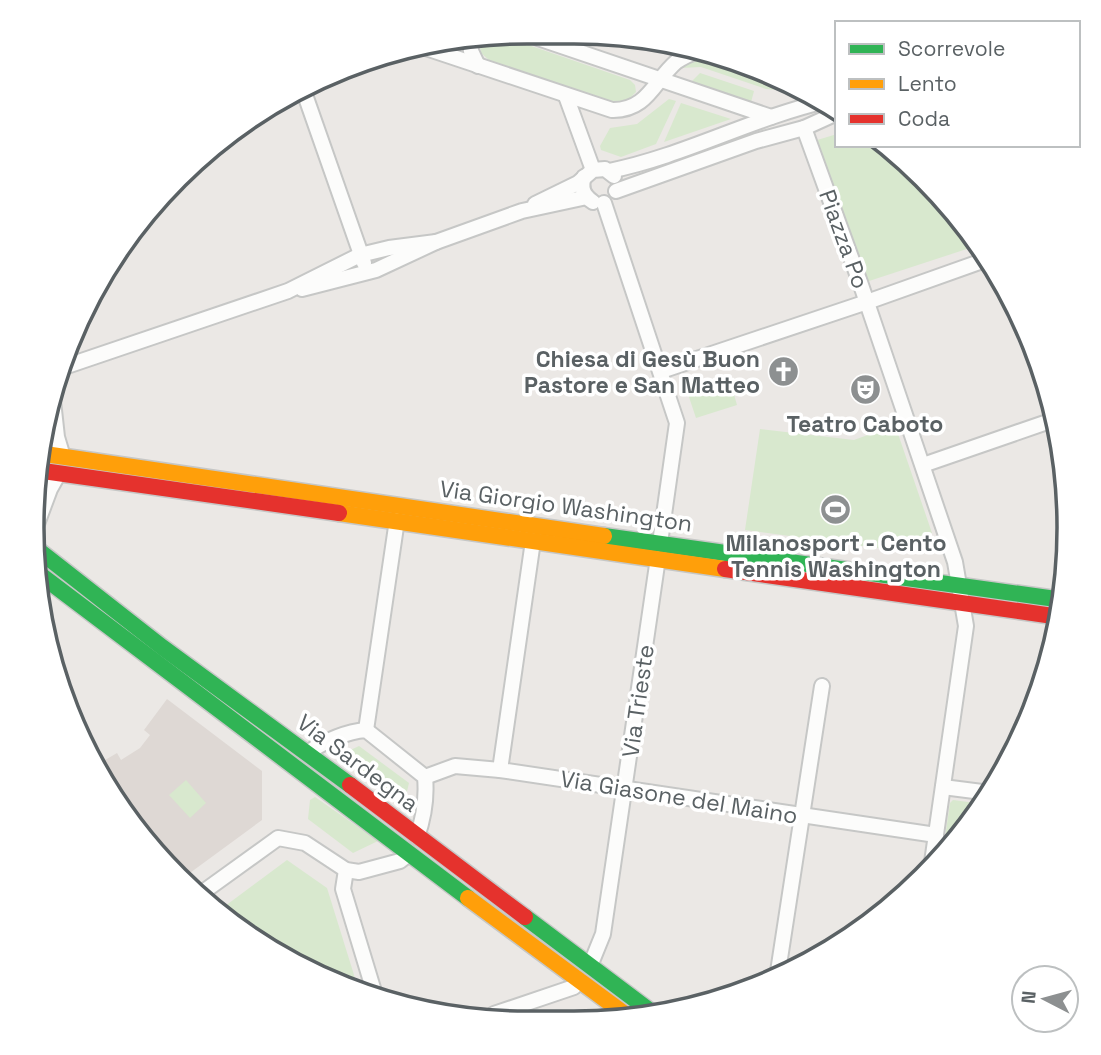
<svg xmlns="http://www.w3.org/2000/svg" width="1101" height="1055" font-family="'Space Grotesk',sans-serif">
<rect width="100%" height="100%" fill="#ebe8e5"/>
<!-- education -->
<path fill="#ded8d4" d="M167,699l95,72v49l-79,58 -49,-48 -39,-64 22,-13 4,7 19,-12 10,-13 -6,-5z"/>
<!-- green -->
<g fill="#d8e8ce">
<path d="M511,39l119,41 5,5 1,7 -9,9h-20l-117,-40 -9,-8 -2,-13z"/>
<path d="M706,55l5,3c16,-5 40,5 54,14 5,4 9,13 13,18l-12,-1 -65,-22 -21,1 6,-6z"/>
<path d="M700,73l54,18 -4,15 -5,-1 -3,-6 -51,-17z"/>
<path d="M669,99l7,2 -20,43 -35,13 -20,-7 -1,-4 10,-18 27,-4z"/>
<path d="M681,103l50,16 -67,23z"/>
<path d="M837,134v11h51l12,9 67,71 12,20 -116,38 -49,-142z"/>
<path d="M729,377l8,28 -41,13 -9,-27z"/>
<path d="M895,425l37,108 -17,20 -170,-23 15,-101 94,11z"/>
<path d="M359,746l50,37 -6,25 -62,-48 -1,-5z"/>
<path d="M186,780l20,23 -16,15 -21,-23z"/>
<path d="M315,797l63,44 -25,12 -45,-34 2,-19z"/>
<path d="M953,800l30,4 -41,54 8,-55z"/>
<path d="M287,860l40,28 32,103 -51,-18 -83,-52 -8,-9z"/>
</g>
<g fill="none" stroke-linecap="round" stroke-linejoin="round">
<defs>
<g id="street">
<path d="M538,38l233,79"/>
<path d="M470,40l1,11 7,15"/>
<path d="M417,45l195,65c35,1 42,-29 64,-48 8,-6 16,-9 25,-12"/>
<path d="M303,89l61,174"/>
<path d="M566,96l27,74"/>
<path d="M804,128l57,157 94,277 11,64 -35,243"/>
<path d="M609,171c75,-15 143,-53 217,-70"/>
<path d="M584,177c-4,10 -1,19 9,25"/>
<path d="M616,191l140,-50 48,-13 33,-15"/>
<path d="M604,203l73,220 -17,120"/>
<path d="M535,204l43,-21 15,-13 12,-1 9,7"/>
<path d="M302,289l74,-19 60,-28 86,-31 65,-14"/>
<path d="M58,369l230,-78 72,-36 29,-7 47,-6"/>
<path d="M661,371l206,-69 121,-43"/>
<path d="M52,392l5,45 6,20"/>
<path d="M923,465l133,-46"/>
<path d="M34,532l16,-43 9,-16"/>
<path d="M366,730l31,-210"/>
<path d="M307,753c18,-12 37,-21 59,-23l59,47c2,21 -1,40 -8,60"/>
<path d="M500,770l33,-229"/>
<path d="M425,777l30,-11 45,4 436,65"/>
<path d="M943,787l47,6"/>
<path d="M346,870l-3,19 33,109"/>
<path d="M199,895l79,-57 27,5 41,27 13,2 41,-11 9,-7"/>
<path d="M590,966l13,-32 55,-376"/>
<path d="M777,978l45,-292"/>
<path d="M494,1014l80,-27 6,-7"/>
</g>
<g id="fast">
<path d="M604,536l459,64"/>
<path d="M33,546l129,101 188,138"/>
<path d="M34,570l434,328"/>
<path d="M525,917l129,97"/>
</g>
<g id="slow">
<path d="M38,453l566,83"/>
<path d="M339,513l386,56"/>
<path d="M468,898l162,120"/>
</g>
<g id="jam">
<path d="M36,470l303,43"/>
<path d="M725,569l335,48"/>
<path d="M350,785l175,132"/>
</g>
</defs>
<!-- street casing -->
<use href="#street" stroke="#c6c7c6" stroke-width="18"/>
<!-- fast casing -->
<use href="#fast" stroke="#c6c7c6" stroke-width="19"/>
<!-- slow casing -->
<use href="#slow" stroke="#c6c7c6" stroke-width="19"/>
<!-- jam casing -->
<use href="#jam" stroke="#c6c7c6" stroke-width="19"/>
<!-- street -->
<use href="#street" stroke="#fcfcfb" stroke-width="14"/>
<!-- fast -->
<use href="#fast" stroke="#30b455" stroke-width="16"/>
<!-- slow -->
<use href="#slow" stroke="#ff9f0a" stroke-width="16"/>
<!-- jam -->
<use href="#jam" stroke="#e5322d" stroke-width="16"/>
</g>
<!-- icons -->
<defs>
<symbol id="church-disc" viewBox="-11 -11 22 22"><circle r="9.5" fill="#8d9091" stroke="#fff"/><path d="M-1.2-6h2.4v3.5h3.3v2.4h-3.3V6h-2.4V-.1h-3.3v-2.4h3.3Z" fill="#fff"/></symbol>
<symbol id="theatre-disc" viewBox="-11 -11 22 22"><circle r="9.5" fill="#8d9091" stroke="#fff"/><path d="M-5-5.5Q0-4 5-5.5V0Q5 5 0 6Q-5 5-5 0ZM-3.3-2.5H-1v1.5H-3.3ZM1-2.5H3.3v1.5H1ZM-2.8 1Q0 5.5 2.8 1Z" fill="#fff"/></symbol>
<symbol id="stadium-disc" viewBox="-11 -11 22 22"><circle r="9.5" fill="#8d9091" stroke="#fff"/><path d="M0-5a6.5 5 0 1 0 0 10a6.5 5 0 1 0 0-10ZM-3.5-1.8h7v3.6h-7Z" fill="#fff"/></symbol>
</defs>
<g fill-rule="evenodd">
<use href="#church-disc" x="766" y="354" width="35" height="35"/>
<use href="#theatre-disc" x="848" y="372" width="35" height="35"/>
<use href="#stadium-disc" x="818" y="492" width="35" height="35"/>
</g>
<g text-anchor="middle" stroke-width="7" stroke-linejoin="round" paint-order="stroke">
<!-- street labels -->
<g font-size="23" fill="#5a6164" stroke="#fff">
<text transform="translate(844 239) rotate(70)" y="8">Piazza Po</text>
<text transform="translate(566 506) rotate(8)" y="8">Via Giorgio Washington</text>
<text transform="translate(638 701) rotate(-82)" y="8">Via Trieste</text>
<text transform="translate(358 763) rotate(37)" y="8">Via Sardegna</text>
<text transform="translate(679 797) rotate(9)" y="8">Via Giasone del Maino</text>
</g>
<!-- poi labels -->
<g font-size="23" font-weight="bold" fill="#5a6164" stroke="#fff">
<text x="760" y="367" text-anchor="end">Chiesa di Gesù Buon<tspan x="760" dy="26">Pastore e San Matteo</tspan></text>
<text x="865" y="432">Teatro Caboto</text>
<text x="836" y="551">Milanosport - Cento<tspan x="836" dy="26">Tennis Washington</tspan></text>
</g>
</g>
<!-- crop -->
<path d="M0 0H1101V1055H0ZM527 44H574A483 483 0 0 1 1057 527V528A483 483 0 0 1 574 1011H527A483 483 0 0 1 44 528V527A483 483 0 0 1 527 44Z" fill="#fff" fill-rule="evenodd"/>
<path fill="none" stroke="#5a6164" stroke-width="3.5" d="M527 44H574A483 483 0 0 1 1057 527V528A483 483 0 0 1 574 1011H527A483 483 0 0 1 44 528V527A483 483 0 0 1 527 44Z"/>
<!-- legend -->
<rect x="835" y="21" width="245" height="126" fill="#ffffff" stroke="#bdc0c1" stroke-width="2"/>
<rect x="849" y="44" width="35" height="10" fill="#30b455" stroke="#bdc0c1" stroke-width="2"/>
<text x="898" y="56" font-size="21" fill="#5a6164">Scorrevole</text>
<rect x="849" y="79" width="35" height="10" fill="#ff9f0a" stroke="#bdc0c1" stroke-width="2"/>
<text x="898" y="91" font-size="21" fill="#5a6164">Lento</text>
<rect x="849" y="114" width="35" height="10" fill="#e5322d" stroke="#bdc0c1" stroke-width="2"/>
<text x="898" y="126" font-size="21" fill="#5a6164">Coda</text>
<!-- north arrow -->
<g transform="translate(1045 999) rotate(276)"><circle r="33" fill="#ffffff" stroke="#bdc0c1" stroke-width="2"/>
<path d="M0-5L12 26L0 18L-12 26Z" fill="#8d9091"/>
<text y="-10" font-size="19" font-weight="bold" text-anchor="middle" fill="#5a6164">N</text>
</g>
</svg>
